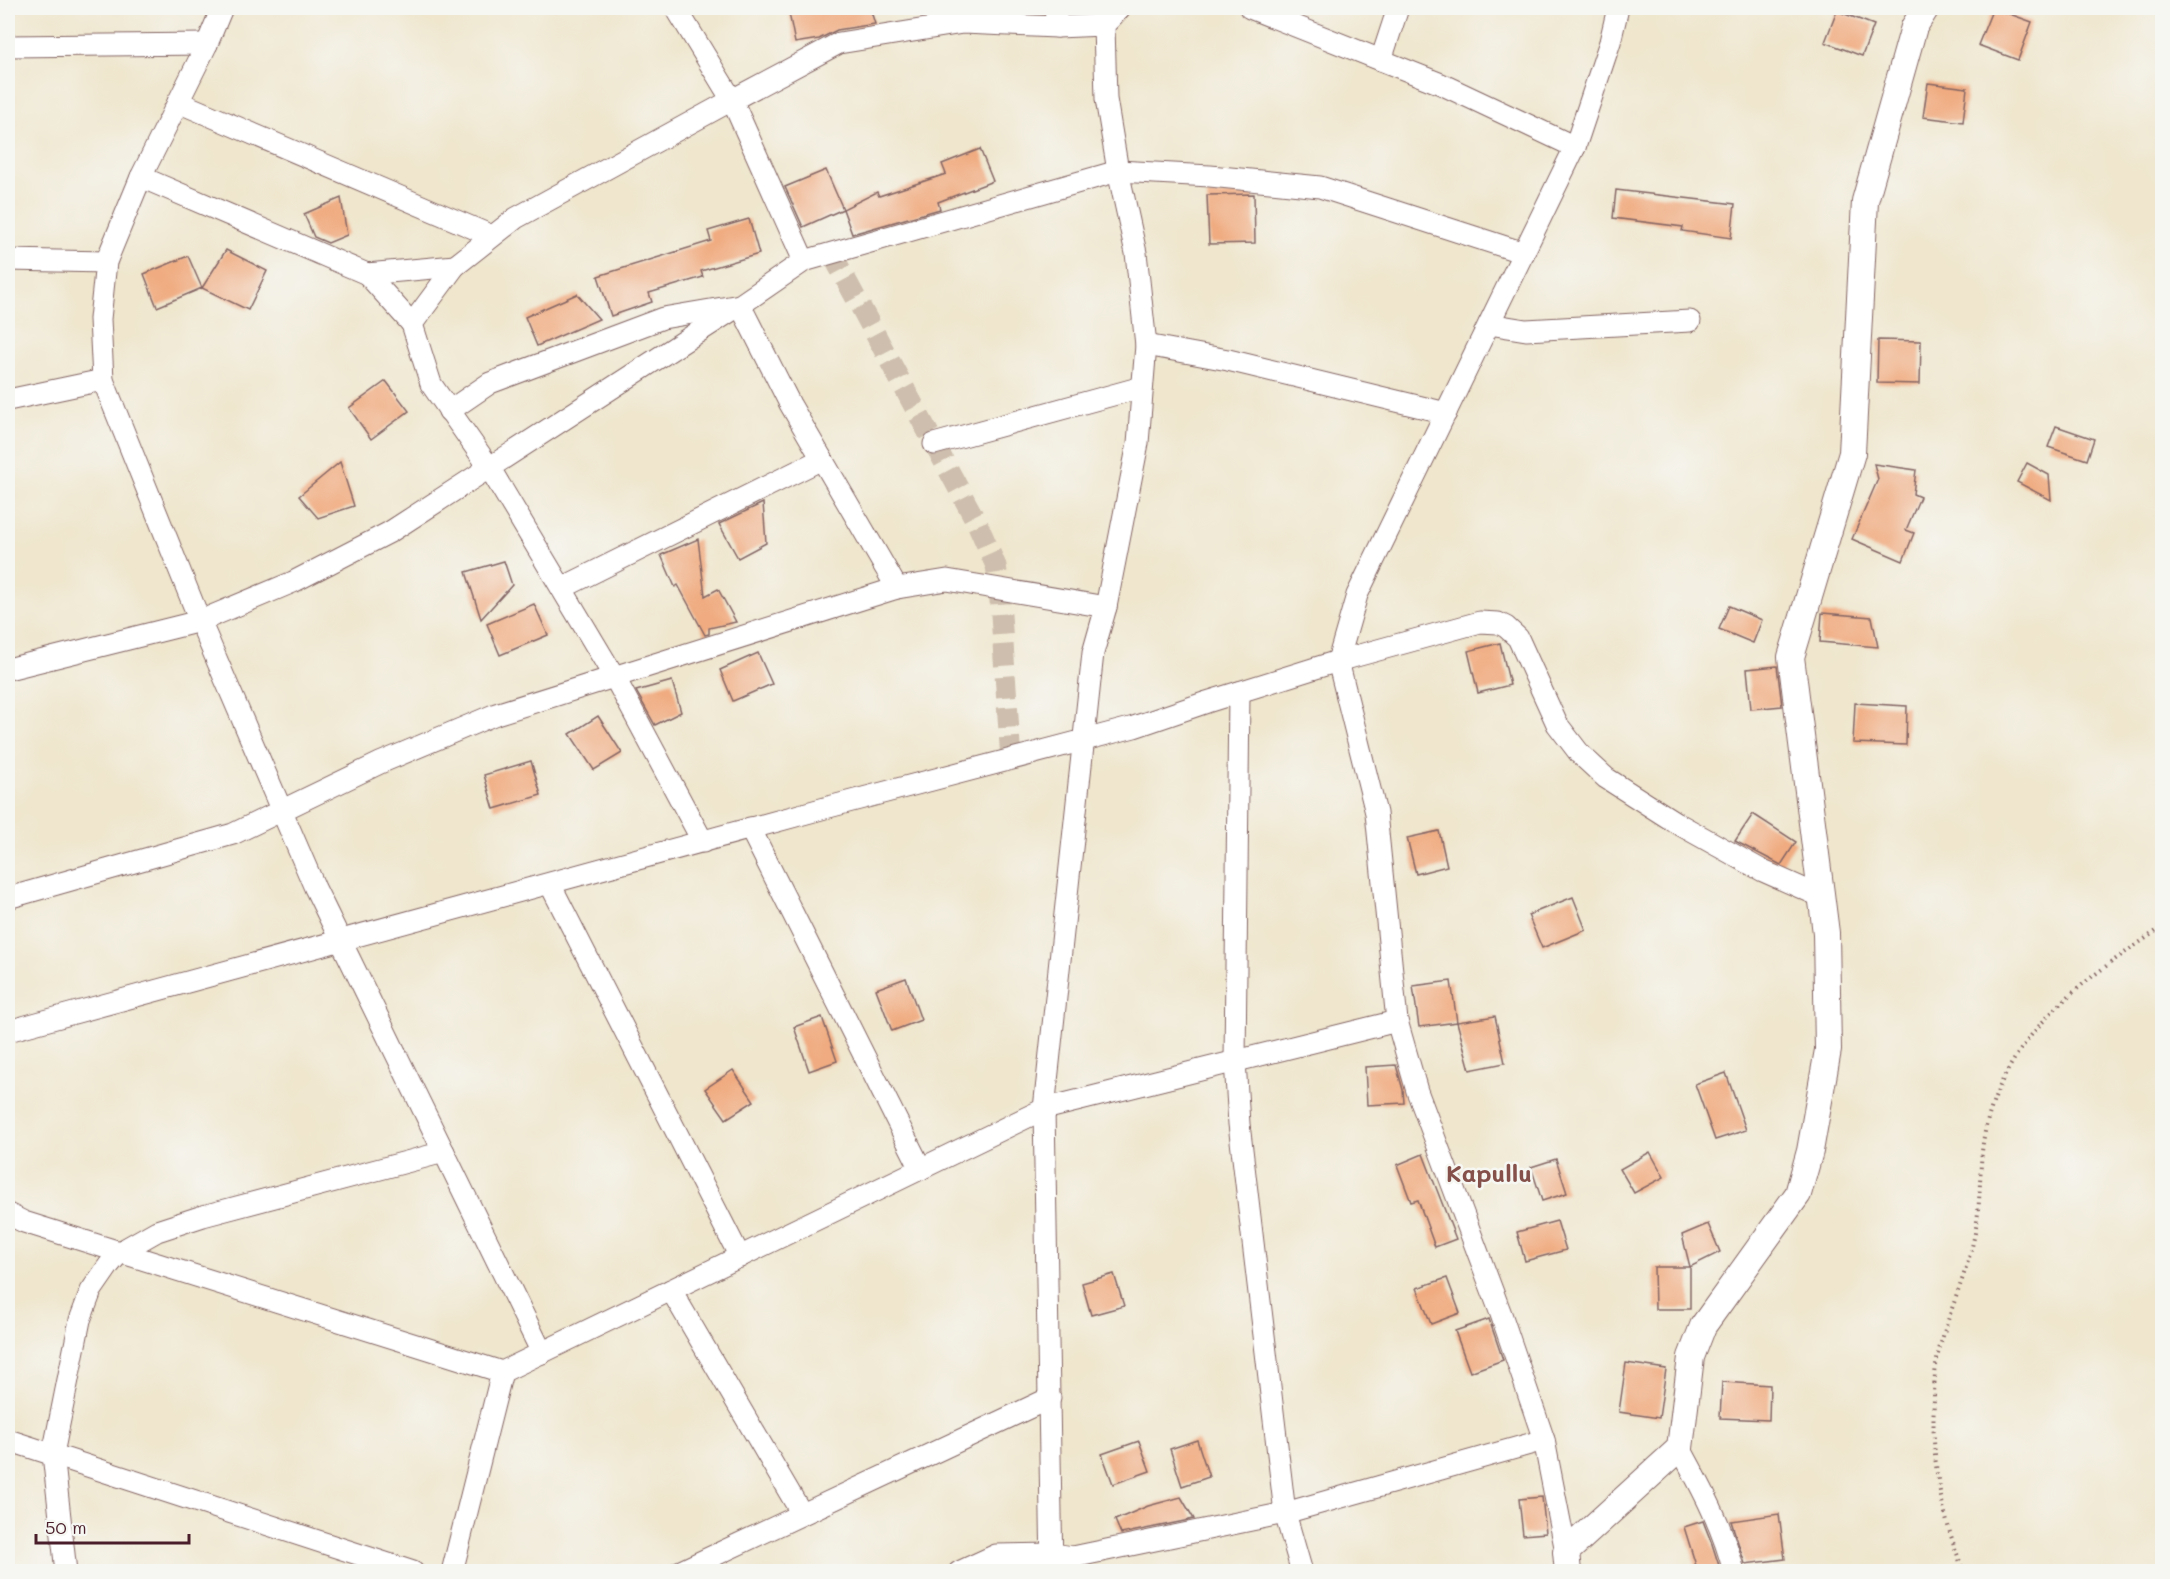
<svg xmlns="http://www.w3.org/2000/svg" width="2170" height="1579" font-family="Mali,sans-serif">
<rect width="100%" height="100%" fill="#f6f6f2"/>
<filter id="ink" filterUnits="userSpaceOnUse"><feTurbulence type="fractalNoise" baseFrequency=".0167" numOctaves="2"/><feDisplacementMap in="SourceGraphic" scale="12" xChannelSelector="R" yChannelSelector="G"/><feConvolveMatrix kernelMatrix="1 2 1 2 8 2 1 2 1" color-interpolation-filters="sRGB"/></filter>
<filter id="wash" filterUnits="userSpaceOnUse"><feTurbulence type="fractalNoise" baseFrequency=".008" numOctaves="4" result="noise"/><feDisplacementMap in="SourceGraphic" scale="24" xChannelSelector="R" yChannelSelector="G"/><feGaussianBlur stdDeviation="1.35" result="paint"/><feColorMatrix in="noise" values="0 0 0 0 0 0 0 0 0 0 0 0 0 0 0 0 0 1.4 0 .05"/><feComposite in="paint" operator="in"/></filter>
<g filter="url(#wash)">
<rect width="100%" height="100%" fill="#efe6cd"/>
<g id="blocks">
<!-- building -->
<g fill="#f0ab80">
<path d="M788,8h82l5,16 -38,6 -18,9 -24,4z"/>
<path d="M1993,8l39,14 -14,38 -40,-15z"/>
<path d="M1837,11l37,14 -12,31 -37,-14z"/>
<path d="M1928,83l39,5 -4,34 -40,-5z"/>
<path d="M980,149l13,32 -55,21 2,7 -88,25 -9,-25 34,-17 2,4 67,-22 -4,-10z"/>
<path d="M826,170l17,39 -40,18 -18,-40z"/>
<path d="M1616,190l119,14 -4,34 -49,-7 1,-4 -70,-9z"/>
<path d="M1254,194l1,49 -46,1 -2,-49z"/>
<path d="M341,198l6,37 -19,8 -14,-6 -10,-23z"/>
<path d="M749,219l10,35 -58,17 2,6 -54,16 3,9 -41,14 -13,-40 113,-35 -3,-10z"/>
<path d="M226,250l41,21 -19,39 -46,-22z"/>
<path d="M188,256l14,32 -45,19 -13,-33z"/>
<path d="M577,294l22,25 -62,27 -12,-29z"/>
<path d="M1878,340l43,1 -1,43 -43,-1z"/>
<path d="M386,381l23,30 -38,28 -22,-31z"/>
<path d="M2056,426l38,13 -7,21 -39,-13z"/>
<path d="M340,462l14,44 -36,12 -19,-22z"/>
<path d="M2027,463l22,12 2,25 -34,-18z"/>
<path d="M1874,464l42,6 -3,24 7,3 -14,33 8,3 -11,28 -51,-22 26,-60z"/>
<path d="M763,503l3,40 -28,15 -19,-34z"/>
<path d="M698,539l7,57 13,-7 18,33 -27,6v6l-4,1 -27,-50 -3,2 -14,-32z"/>
<path d="M504,561l8,24 -31,34 -15,-47z"/>
<path d="M534,604l14,31 -48,20 -13,-31z"/>
<path d="M1729,606l33,14 -9,23 -34,-14z"/>
<path d="M1822,613l50,4 6,30 -58,-5z"/>
<path d="M1500,643l10,42 -32,8 -10,-42z"/>
<path d="M758,653l14,31 -39,17 -13,-31z"/>
<path d="M1777,666l5,40 -31,3 -4,-40z"/>
<path d="M672,681l9,31 -26,13 -19,-34z"/>
<path d="M1855,703l52,3 -1,39 -53,-2z"/>
<path d="M598,716l24,37 -28,17 -24,-36z"/>
<path d="M531,761l10,34 -47,14 -10,-34z"/>
<path d="M1753,814l43,28 -15,23 -46,-24z"/>
<path d="M1439,831l8,35 -31,8 -9,-36z"/>
<path d="M1573,897l13,33 -44,18 -14,-33z"/>
<path d="M906,978l15,42 -29,11 -16,-42z"/>
<path d="M1451,981l6,41 -38,5 -6,-41z"/>
<path d="M1495,1016l10,47 -35,7 -13,-48z"/>
<path d="M822,1017l15,44 -28,10 -15,-44z"/>
<path d="M1396,1065l7,25 1,13 -37,2 -2,-38z"/>
<path d="M733,1070l21,31 -28,18 -21,-30z"/>
<path d="M1726,1073l20,57 -31,10 -20,-56z"/>
<path d="M1650,1152l14,25 -30,16 -14,-24z"/>
<path d="M1423,1154l33,85 -21,8 -17,-47 -7,2 -14,-37z"/>
<path d="M1556,1159l11,34 -25,8 -11,-34z"/>
<path d="M1557,1221l9,29 -41,11 -8,-29z"/>
<path d="M1708,1224l12,28 -30,15 -8,-32z"/>
<path d="M1654,1267h36v42h-35z"/>
<path d="M1114,1274l10,32 -33,9 -9,-32z"/>
<path d="M1447,1278l13,35 -29,11 -14,-36z"/>
<path d="M1489,1319l14,41 -33,12 -15,-41z"/>
<path d="M1626,1363l40,6 -7,49 -40,-6z"/>
<path d="M1722,1382l48,3 -1,35 -49,-2z"/>
<path d="M1197,1440l12,37 -27,9 -12,-37z"/>
<path d="M1139,1441l11,30 -37,13 -11,-30z"/>
<path d="M1181,1497l13,22 -73,15 -6,-14 33,-14z"/>
<path d="M1542,1497l4,36 -23,2 -4,-36z"/>
<path d="M1779,1514l6,45 -40,5 -14,-43z"/>
<path d="M1703,1521l9,23 9,28h-23l-14,-45z"/>
</g>
</g>
</g>
<g filter="url(#ink)">
<use href="#blocks" fill-opacity="0" stroke="#846564" stroke-width="1.5"/>
<g fill="none" stroke-linecap="round" stroke-linejoin="round">
<!-- minor-tunnel -->
<path stroke="#cebead" stroke-width="21" stroke-dasharray="21 10" stroke-linecap="butt" d="M831,252l146,271 19,43 3,20 12,174"/>
<defs>
<g id="minor">
<path d="M222,8l-15,36 -66,133 -35,85 -6,57 3,61 97,241 115,267 227,465"/>
<path d="M676,8l56,92 107,-57 124,-20 94,4 47,-2"/>
<path d="M1055,8l2,19"/>
<path d="M1250,8l191,76 134,63"/>
<path d="M8,46l199,-2"/>
<path d="M1381,60l17,-52"/>
<path d="M178,102l314,134"/>
<path d="M141,177l226,97 88,-8"/>
<path d="M8,260l98,2"/>
<path d="M367,274l45,50"/>
<path d="M1489,324l37,6 164,-9"/>
<path d="M1146,345l82,15 218,53"/>
<path d="M8,400l95,-20"/>
<path d="M449,411l41,-28 173,-65 77,-13 50,99 107,184"/>
<path d="M934,444l208,-57"/>
<path d="M562,588l260,-129"/>
<path d="M8,669l192,-48 93,-39 97,-50 350,-227 64,-44 314,-90 92,5 110,11 204,66"/>
<path d="M1239,692l-4,369 4,63 46,389 17,59"/>
<path d="M750,828l171,341"/>
<path d="M703,842l-88,-164 -126,-211 -58,-83 -19,-60 43,-58 61,-48 216,-118 72,161"/>
<path d="M550,884l190,373"/>
<path d="M8,898l225,-64 147,-71 116,-49 401,-126 50,-8 159,27"/>
<path d="M8,1031l817,-223 309,-81 73,-25 131,-41 142,-39 18,1 8,4 12,11 39,86 23,30 26,24 69,44 88,49 59,26"/>
<path d="M8,1214l16,8 478,150 542,-263 353,-88"/>
<path d="M671,1290l131,224"/>
<path d="M8,1440l405,132"/>
<path d="M1680,1448c22,40 43,79 54,124"/>
<path d="M1566,1552l-22,-112 -43,-126 -84,-223 -20,-70 -21,-208 -38,-152 19,-66 218,-448 35,-105 8,-34"/>
<path d="M66,1572l-13,-118 27,-134 11,-29 18,-26 11,-13 37,-21 46,-15 241,-64"/>
<path d="M452,1572l50,-200"/>
<path d="M679,1572l371,-174"/>
<path d="M959,1572l37,-17 57,-1 20,3 212,-44 259,-73"/>
<path d="M1052,1572l-8,-463 49,-456 13,-46 32,-164 8,-98 -10,-92 -18,-82 -12,-72 -2,-74 16,-17"/>
</g>
<path id="tertiary" d="M1568,1572l-2,-20 114,-104 11,-91 12,-31 95,-132 12,-43 18,-101 -2,-117 -35,-276 61,-204 13,-252 49,-174 12,-19"/>
</defs>
<!-- minor casing -->
<use href="#minor" stroke="#846564" stroke-width="23"/>
<!-- tertiary casing -->
<use href="#tertiary" stroke="#846564" stroke-width="28"/>
<!-- path -->
<path stroke="#846564" stroke-width="4" stroke-dasharray="1.5 4.5" stroke-linecap="butt" d="M1964,1572c-23,-57 -33,-111 -30,-173 0,-14 1,-31 4,-45 10,-41 29,-80 37,-121 6,-30 4,-60 8,-90 4,-29 16,-60 32,-85 37,-58 92,-93 147,-131"/>
<!-- minor -->
<use href="#minor" stroke="#fff" stroke-width="21"/>
<!-- tertiary -->
<use href="#tertiary" stroke="#fff" stroke-width="26"/>
</g>
</g>
<g text-anchor="middle" stroke-width="5" stroke-linejoin="round" paint-order="stroke">
<!-- district labels -->
<g font-size="24" font-weight="bold" fill="#845049" stroke="#f6f6f2">
<text x="1489" y="1182">Kapullu</text>
</g>
</g>
<!-- margin -->
<rect width="2170" height="1579" fill="none" stroke="#f6f6f2" stroke-width="30"/>
<!-- scale -->
<path d="M36 1534v9h153v-9" fill="none" stroke="#4a1f2b" stroke-width="3"/>
<text x="45" y="1534" font-size="18" fill="#4a1f2b" stroke="#f6f6f2" stroke-width="4.5" paint-order="stroke">50 m</text>
</svg>
